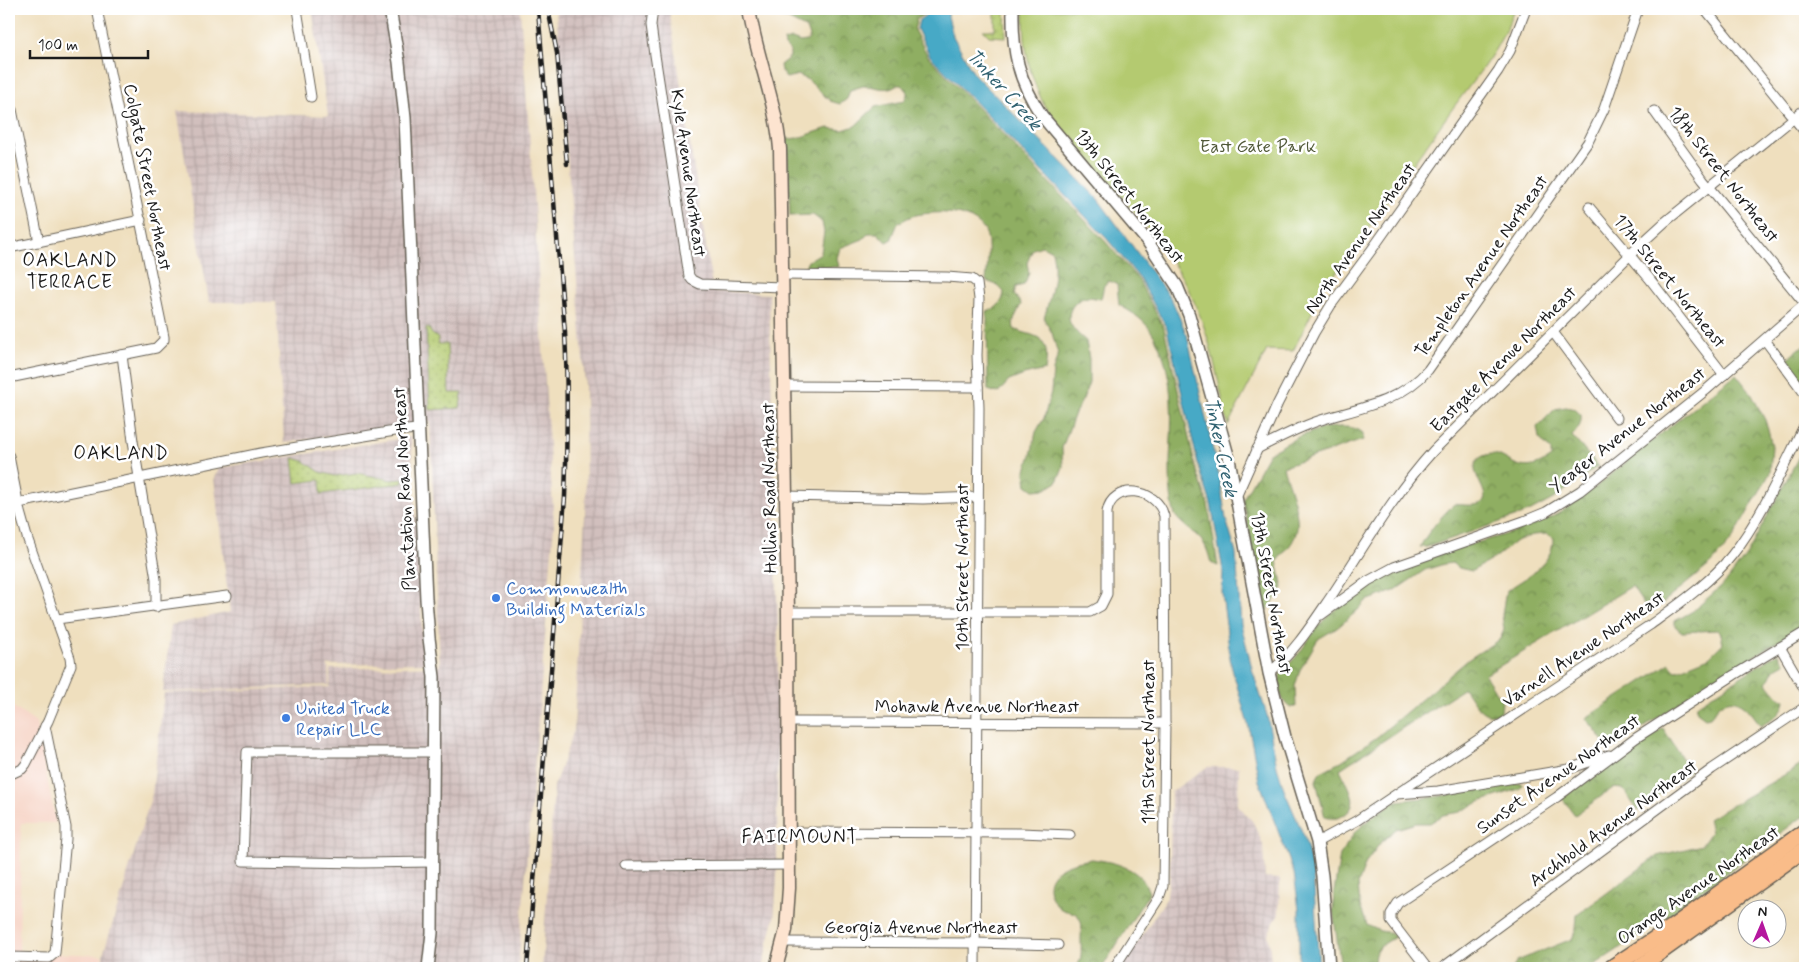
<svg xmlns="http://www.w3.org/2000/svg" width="1814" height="977" font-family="Mynerve,sans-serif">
<defs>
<pattern id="industrial-grid" width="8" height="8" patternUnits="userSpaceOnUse" patternTransform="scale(1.25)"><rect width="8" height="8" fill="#d1bfbd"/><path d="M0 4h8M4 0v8" fill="none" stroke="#b3a4a2"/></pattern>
<pattern id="grass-dots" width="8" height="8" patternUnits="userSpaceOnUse" patternTransform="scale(1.25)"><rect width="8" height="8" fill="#b4ca6f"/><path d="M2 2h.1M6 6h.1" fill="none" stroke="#9aad60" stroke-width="1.8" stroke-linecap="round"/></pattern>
<pattern id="forest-crowns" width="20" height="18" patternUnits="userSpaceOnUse" patternTransform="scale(1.25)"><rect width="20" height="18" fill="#8fae62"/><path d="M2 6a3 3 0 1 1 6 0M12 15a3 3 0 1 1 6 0" fill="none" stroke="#748d50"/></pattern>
</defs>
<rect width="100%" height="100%" fill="#fff"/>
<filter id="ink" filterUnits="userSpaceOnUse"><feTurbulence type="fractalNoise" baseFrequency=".02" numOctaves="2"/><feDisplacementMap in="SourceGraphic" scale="10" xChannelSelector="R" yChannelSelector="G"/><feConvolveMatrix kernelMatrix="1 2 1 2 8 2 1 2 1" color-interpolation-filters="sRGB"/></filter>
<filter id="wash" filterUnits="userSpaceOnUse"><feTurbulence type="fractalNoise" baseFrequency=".0096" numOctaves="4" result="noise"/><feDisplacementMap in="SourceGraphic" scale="20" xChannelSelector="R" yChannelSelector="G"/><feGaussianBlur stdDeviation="1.12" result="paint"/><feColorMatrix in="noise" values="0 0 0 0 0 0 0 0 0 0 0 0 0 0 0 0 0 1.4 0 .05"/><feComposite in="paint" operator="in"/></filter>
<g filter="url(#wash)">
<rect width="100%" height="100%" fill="#efdfbe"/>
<!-- built -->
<path fill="#f6d2c3" d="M9,704l27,19 20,100h-35l-2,129 83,3v13h-93z"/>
<!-- industrial -->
<g fill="url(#industrial-grid)">
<path d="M312,9h208l11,149 23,367 -36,443h-415v-13l49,-161 12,-101 166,-6v-18l110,-3 -10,-245 -146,22 -8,-141h-67l-32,-191 151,5z"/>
<path d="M569,9h100l44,282 56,3 9,335 -1,251 -3,39 -12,49h-220l12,-182 20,-56 12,-235 -1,-110 -29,-375z"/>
<path d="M411,437l13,226 -96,2 1,20 -166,7 8,-67 59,-13 -16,-134 5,-10z"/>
<path d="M1207,767h32l-1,38 15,17 10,22 2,34 15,1 -1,34 -11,21 4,34h-151l45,-69 4,-22 1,-85z"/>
</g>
<!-- grass -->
<g fill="url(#grass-dots)" stroke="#687346">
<path d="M995,9h10l1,28 -17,-1 -6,-6h12z"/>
<path d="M426,328h3l3,6 6,4v6h9l2,49h13l-2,15 -30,2z"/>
<path d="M293,458l11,3 16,11 15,4 22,-3 35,7 11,-1v4l-82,11 -1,-14 -24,3z"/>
</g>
<!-- forest -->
<g fill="url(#forest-crowns)" stroke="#56653f">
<path d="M777,9h149l-2,5 -7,5 -3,11 14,26 176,184 34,39 26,49 31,137 13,39 10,62 -7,-3c-2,-7 -4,-16 -9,-22 -6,-8 -22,-17 -27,-26 -5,-13 -5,-39 -5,-54 2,-44 6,-95 -21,-133 -8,-10 -19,-17 -30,-23l-2,-21 -8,-3 -5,4 -3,14c-4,0 -8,-2 -12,-2 -13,1 -23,13 -19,26 4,8 10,13 16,18l3,18v23l-6,17 -8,14 -13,35 1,19 -6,15 -11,7 -12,1 -7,-5 -2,-12 6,-18 5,-23 8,-14 7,-26 2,-21 5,-17 -6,-21 -8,-14c6,-24 14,-43 8,-68l-10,-5 -9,3 -6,14 2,10 -5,12 -8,2 -2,7 7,10 -8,18 1,7c8,4 15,4 23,8 12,6 10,22 8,33l-21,5 -15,6 -11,12 -10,-3 -1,-78c10,-4 16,-9 17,-20l-7,-7 -11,-4c1,-11 5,-40 -1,-50 -14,-21 -47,-20 -69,-16 -6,1 -12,5 -18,8l-7,17 -4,2 -10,-9h-8l-6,6 -23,9 -3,10 2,9h-34l3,-6 13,-8 3,-21 -2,-10 -9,-7 -23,1 -3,-77 11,-1 30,-10 15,2 12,-4 20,-19 29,-6 3,-6v-5l-6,-5h-5c-11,8 -21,0 -33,1 -4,1 -9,3 -13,4l-3,9 -7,5 -10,-3 -22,-21 -10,-5 -12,3 -5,-7 -1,-6 10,-8v-6l-5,-5 -1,-5 8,-2 8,3 7,-1 3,-4 -3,-8 -28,-14z"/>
<path d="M1805,344v40l-19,-24z"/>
<path d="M1736,374l15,19 15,29 6,24 -2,27 -38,67 -20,23 -62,50 -18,-27 -147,89 17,27 -1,9c-18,13 -28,-12 -37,-23l-124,81c6,15 23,34 4,46 -6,4 -12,4 -19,2l-9,-36 3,-8 21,-11 37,-25 92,-78 31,-20 4,-9 -2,-16 4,-23c19,-13 48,-27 47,-53l-6,-4 -14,1 -17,6 -21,17 -23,13 -13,-3 -6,-5 -9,1 -19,6 -31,21 -28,10 -9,10 -20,17 -19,11 -18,31 -5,16 1,20 -5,2c-10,-4 -16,-27 -9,-36 5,-7 13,-13 18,-20 7,-10 14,-21 22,-30 39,-40 92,-60 143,-76 31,-9 67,-17 96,-34 25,-16 46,-34 69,-53 35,-28 70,-57 106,-85z"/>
<path d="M1566,407l9,2 6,6c1,10 -3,14 -9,21l26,30 -43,32 -26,14 -102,35h-7c9,-17 20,-29 34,-43 69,9 -5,-37 32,-49 21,-7 30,28 65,2v-6l-12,-13 -2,-11 18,-18z"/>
<path d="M1339,427c9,0 17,0 24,6v7l-80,27c5,18 20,51 12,69 -3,9 -12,17 -18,25l6,27 -20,27 -20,-116 26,-46 29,-16 25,-9z"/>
<path d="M1805,445v180l-113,69 -81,56 -25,-32 84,-55 5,8 34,-14 14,-14 -2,-9 -4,-4 -35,2 -7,-6v-5l18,-10 34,-30 20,-27z"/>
<path d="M1778,653l7,10 -11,6 -7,14 11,13 7,4c-2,16 -12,18 -24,26 -9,-13 -23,-35 -41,-21 -4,3 -6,8 -10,12l-5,1 -8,-6 -1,-4 2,-4z"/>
<path d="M1663,728l27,43 -52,40 -15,-22 -10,-1 -38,27 -13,-17c34,-23 66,-48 101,-70z"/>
<path d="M1805,763v52l-140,103 -75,50h-77l4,-7 55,-22 4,-10 1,-14 80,-59 45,-11 9,-13 -3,-13z"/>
<path d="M1520,783l3,2 -4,4 -40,13 -19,10 -17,3 -13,8h-14l-20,6 -15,13 -15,20 -8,22 2,22 7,19 13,6 12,2 3,4c-16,10 -23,12 -20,31h-34l-8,-57 1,-19 6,-37 14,-22 22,-19 21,-13 44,-5z"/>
<path d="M1092,859c23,3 50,9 57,34l-47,75h-26c7,-10 5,-18 5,-29 0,-7 2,-14 -1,-20 -4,-9 -12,-6 -19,-10 -6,-4 -9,-10 -11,-16 -7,-25 24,-31 42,-34z"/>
</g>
<!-- green -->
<path fill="#b4ca6f" stroke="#687346" d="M1024,9h490c-13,40 -37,66 -61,99 -38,53 -75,106 -112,159l-16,19 -32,65 -26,-1 -39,75c-9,-38 -15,-78 -30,-114 -21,-54 -63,-99 -101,-142 -18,-21 -36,-42 -53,-64 -17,-36 -20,-57 -20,-96z"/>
<!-- water -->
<path fill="#46a9c6" stroke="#316271" d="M929,9h20l-1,7 5,20 21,38 124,125 74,101 15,35 32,141 7,43 10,34 5,71 12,48 14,43 10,51 8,26 19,44 9,34 6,98h-20v-58l-5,-37 -35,-92 -10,-53 -18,-63 -9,-72 1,-22 -12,-67 -13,-40 -31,-135 -27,-50 -33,-40 -177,-183 -13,-27 2,-9 7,-5z"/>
</g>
<g filter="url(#ink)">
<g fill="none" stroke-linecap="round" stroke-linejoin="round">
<defs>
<g id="minor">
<path d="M297,9l14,88"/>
<path d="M653,9l-2,16 4,30 34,221 3,4 8,4 82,3"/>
<path d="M1705,9l100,123"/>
<path d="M9,95l30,147"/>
<path d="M1654,111l49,68 102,125"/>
<path d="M1589,207l60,71 75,97"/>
<path d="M9,248l132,-28"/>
<path d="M782,275l165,2 25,2 5,4 2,16 -2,56 2,53 -4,560"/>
<path d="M1553,332l64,86"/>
<path d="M1765,340l40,54"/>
<path d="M122,355l11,86 23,138v28"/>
<path d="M9,378l147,-30 8,-8v-3l-67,-328"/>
<path d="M784,386l194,1"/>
<path d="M1257,449c21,-11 42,-22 64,-29 39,-12 79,-18 107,-50l160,-228 16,-33 34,-100"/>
<path d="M9,456l11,56 7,25 43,121 1,7 -23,56 -22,43 -4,5 -13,6"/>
<path d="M1237,495l41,-92 36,-70 17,-28 42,-57 125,-177 12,-20 16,-42"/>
<path d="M786,496l137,3 55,-2"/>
<path d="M9,505l252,-52 134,-22 23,-2"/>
<path d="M788,612h302l11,-6 6,-12v-82c5,-30 50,-25 57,4l1,207 -2,163 -4,12 -45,70"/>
<path d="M1321,615l47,-34 26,-14 130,-46 22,-9 34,-21 125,-100 100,-87"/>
<path d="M57,619l170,-23"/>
<path d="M1780,647l25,43"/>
<path d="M1269,673c27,-22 45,-52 65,-81 31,-47 60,-98 99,-141l209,-208 23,-21 140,-113"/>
<path d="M789,722l376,1"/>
<path d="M1397,794l41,-3 131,-22 40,-14"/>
<path d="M788,832l233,1 49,2"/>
<path d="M1317,842l39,-21 294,-196c29,-21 60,-42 82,-70 29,-36 52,-90 73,-131"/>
<path d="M433,862l-72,1 -118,-2 4,-109h188"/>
<path d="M626,866l163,-1"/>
<path d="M783,942l192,1 83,2"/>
<path d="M9,957l40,1 6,-5 11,-114v-12l-21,-101"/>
<path d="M1427,968l-36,-47v-7l7,-11 159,-106 79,-59 98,-63 71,-43"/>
<path d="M1442,968l270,-199 93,-62"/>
</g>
<g id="tertiary">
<path d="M390,9l9,53 6,56 21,481 3,39 5,39 -2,256 -4,35"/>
<path d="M1013,9c-1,42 5,71 29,107l106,126 29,44 12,29 40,144 40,214 16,64 32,105 5,34 7,92"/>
</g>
<path id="secondary" d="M749,9c7,47 27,92 31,140l8,463 1,276 -3,42 -10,38"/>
<g id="trunk">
<path d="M1611,968l63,-42 131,-95"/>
<path d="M1638,968l167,-119"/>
</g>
</defs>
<!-- minor casing -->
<use href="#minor" stroke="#666055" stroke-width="11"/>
<!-- tertiary casing -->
<use href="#tertiary" stroke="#666055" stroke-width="14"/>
<!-- secondary casing -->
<use href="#secondary" stroke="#666055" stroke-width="15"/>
<!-- trunk casing -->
<use href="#trunk" stroke="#666055" stroke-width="18"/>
<!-- minor -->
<use href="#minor" stroke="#fff" stroke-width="9"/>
<!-- tertiary -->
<use href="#tertiary" stroke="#fff" stroke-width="11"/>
<!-- secondary -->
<use href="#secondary" stroke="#fde4d0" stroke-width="12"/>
<!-- trunk -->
<use href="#trunk" stroke="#f9bc89" stroke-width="15"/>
<defs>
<g id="rail">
<path d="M548,9l9,44 10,111"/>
<path d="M527,968l38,-471c2,-55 3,-109 0,-164l-27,-324"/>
</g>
</defs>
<!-- rail casing -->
<use href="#rail" stroke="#1c1c1c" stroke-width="4.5"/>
<!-- rail -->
<use href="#rail" stroke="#fff" stroke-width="2.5" stroke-dasharray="8" stroke-linecap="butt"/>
</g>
</g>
<!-- markers -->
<g fill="#3f7fe0" stroke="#fff" stroke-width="2">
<circle cx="496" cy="598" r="5"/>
<circle cx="286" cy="718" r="5"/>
</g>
<g text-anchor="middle" stroke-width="5" stroke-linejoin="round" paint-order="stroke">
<!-- park labels -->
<g font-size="18" fill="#515939" stroke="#fff">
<text x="1258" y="152">East Gate Park</text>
</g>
<!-- street labels -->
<g font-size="18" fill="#1c1c1c" stroke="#fff">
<text transform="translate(689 173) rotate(82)" y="6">Kyle Avenue Northeast</text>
<text transform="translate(1724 174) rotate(52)" y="6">18th Street Northeast</text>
<text transform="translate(148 177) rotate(79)" y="6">Colgate Street Northeast</text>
<text transform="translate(1130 196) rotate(52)" y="6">13th Street Northeast</text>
<text transform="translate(1360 238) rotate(-55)" y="6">North Avenue Northeast</text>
<text transform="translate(1481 266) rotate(-55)" y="6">Templeton Avenue Northeast</text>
<text transform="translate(1670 281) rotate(51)" y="6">17th Street Northeast</text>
<text transform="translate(1503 359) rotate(-45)" y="6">Eastgate Avenue Northeast</text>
<text transform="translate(1627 430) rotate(-38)" y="6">Yeager Avenue Northeast</text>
<text transform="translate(769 488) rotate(-91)" y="6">Hollins Road Northeast</text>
<text transform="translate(404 489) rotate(-93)" y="6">Plantation Road Northeast</text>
<text transform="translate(962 567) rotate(-90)" y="6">10th Street Northeast</text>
<text transform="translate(1272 593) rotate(80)" y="6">13th Street Northeast</text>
<text transform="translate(1583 649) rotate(-34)" y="6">Varnell Avenue Northeast</text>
<text x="977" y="712">Mohawk Avenue Northeast</text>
<text transform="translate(1148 742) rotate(-90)" y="6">11th Street Northeast</text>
<text transform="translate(1558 774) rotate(-35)" y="6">Sunset Avenue Northeast</text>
<text transform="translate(1613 823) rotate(-36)" y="6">Archbold Avenue Northeast</text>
<text transform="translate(1698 885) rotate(-35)" y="6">Orange Avenue Northeast</text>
<text x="921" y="933">Georgia Avenue Northeast</text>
</g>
<!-- shop labels -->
<g font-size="18" fill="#366cbe" stroke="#fff" text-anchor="start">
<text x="506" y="594">Commonwealth<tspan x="506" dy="21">Building Materials</tspan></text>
<text x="296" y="714">United Truck<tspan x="296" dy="21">Repair LLC</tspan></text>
</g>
<!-- water labels -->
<g font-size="19" font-style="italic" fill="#316271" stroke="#fff">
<text transform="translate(1005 89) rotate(48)" y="7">Tinker Creek</text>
<text transform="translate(1222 447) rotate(78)" y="7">Tinker Creek</text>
</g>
<!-- neighbourhood labels -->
<g font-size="19" letter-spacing="1" fill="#1c1c1c" stroke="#fff">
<text x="70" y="266">OAKLAND<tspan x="70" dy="22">TERRACE</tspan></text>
<text x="121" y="459">OAKLAND</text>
<text x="800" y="843">FAIRMOUNT</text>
</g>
</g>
<!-- margin -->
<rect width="1814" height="977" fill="none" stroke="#fff" stroke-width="30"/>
<!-- north arrow -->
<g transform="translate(1762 924) rotate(2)"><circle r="24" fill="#ffffff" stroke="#a4a4a4"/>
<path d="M0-4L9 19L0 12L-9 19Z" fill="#b5179e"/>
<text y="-8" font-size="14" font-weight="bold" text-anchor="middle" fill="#1c1c1c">N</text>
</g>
<!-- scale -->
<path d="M30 50v8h118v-8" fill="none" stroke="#1c1c1c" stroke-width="2.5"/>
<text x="38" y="50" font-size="15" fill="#1c1c1c" stroke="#ffffff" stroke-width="4" paint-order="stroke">100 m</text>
</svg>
